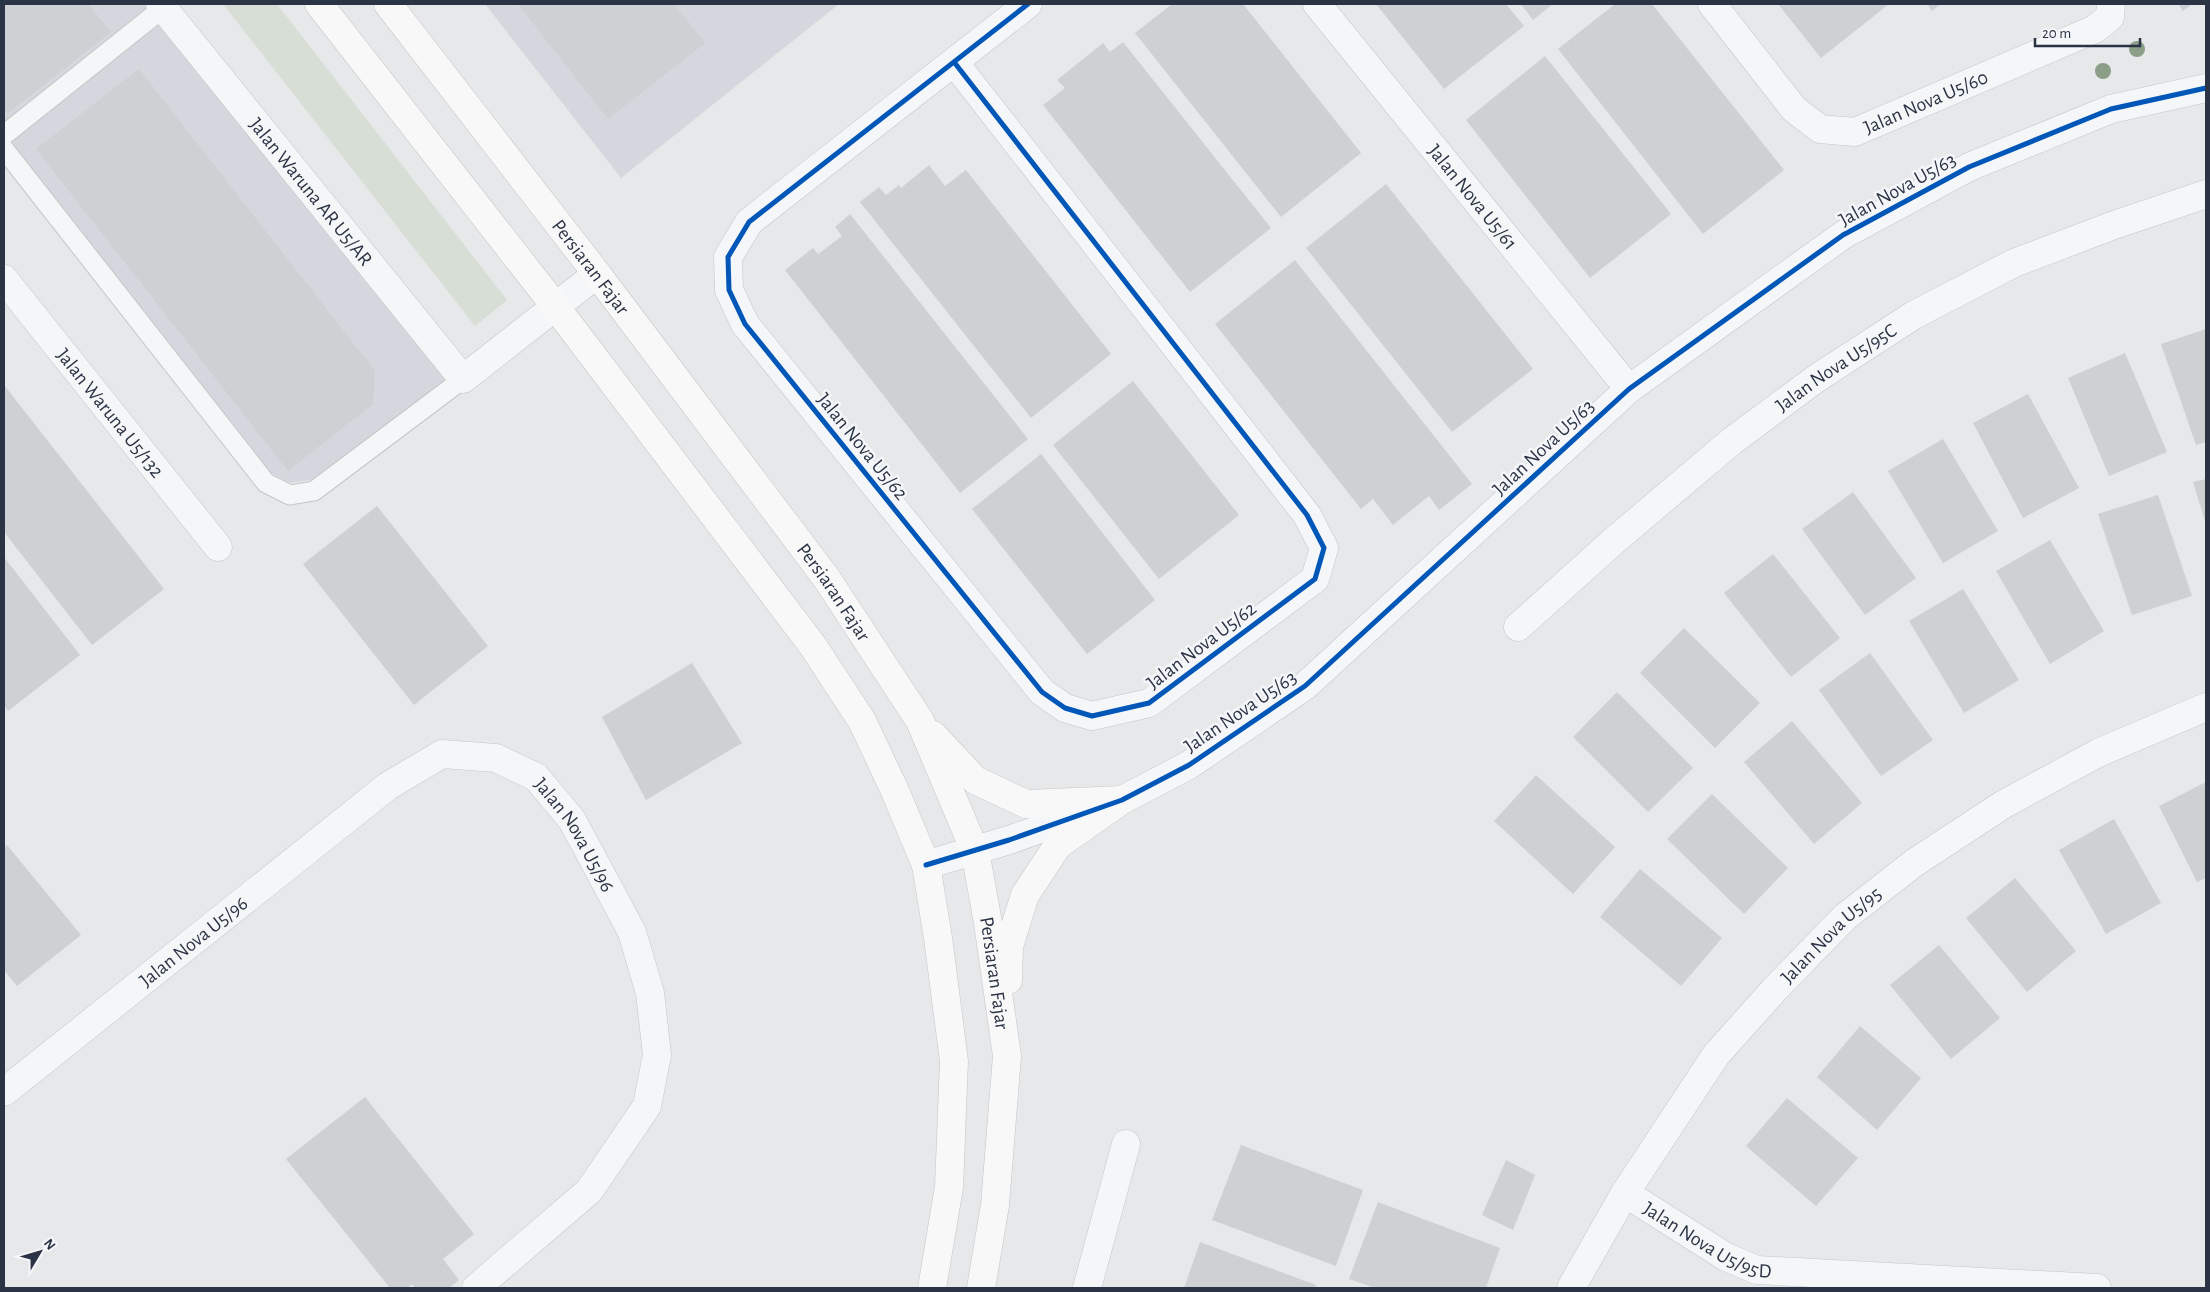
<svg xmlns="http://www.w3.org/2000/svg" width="2210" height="1292" font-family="'Alegreya Sans',sans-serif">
<rect width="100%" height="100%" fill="#e6e8ea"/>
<!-- built -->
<g fill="#d4d7dd">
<path d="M4,4h146l297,376 -136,100 -20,3 -22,-11 -265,-340z"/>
<path d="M485,4h354l-218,174z"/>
</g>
<!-- green -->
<path fill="#d6ded6" d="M223,4h54l230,296 -32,26z"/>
<!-- building -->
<g fill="#ced0d3">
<path d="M4,4h84l23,28 -103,81 -4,-6z"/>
<path d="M518,4h156l31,39 -97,76z"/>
<path d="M1172,4h71l118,149 -80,64 -146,-184z"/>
<path d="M1376,4h130l18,22 -80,63z"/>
<path d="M1521,4h32l-20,16z"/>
<path d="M1615,4h37l132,166 -81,64 -145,-185z"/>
<path d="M1778,4h111l-68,54z"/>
<path d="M1927,4h14l-9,7z"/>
<path d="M2178,4h14l-9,7z"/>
<path d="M1123,42l148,186 -81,64 -147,-187 22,-17 -8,-8 46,-37 7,9z"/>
<path d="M1545,56l126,158 -81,64 -124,-158z"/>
<path d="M139,69l236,302 -2,33 -85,67 -252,-322z"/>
<path d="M929,165l16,21 21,-16 145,184 -80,64 -171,-216 19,-15 7,8 13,-10 2,3z"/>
<path d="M1386,184l147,185 -81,63 -146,-184z"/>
<path d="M850,214l178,225 -68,54 -175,-223 28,-22 5,6 24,-18 -7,-9z"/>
<path d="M1295,260l177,224 -33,26 -10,-14 -36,29 -20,-26 -12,10 -146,-185z"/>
<path d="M2206,329v113l-10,3 -35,-101z"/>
<path d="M2125,353l42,99 -58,24 -41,-98z"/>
<path d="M1133,381l106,134 -80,64 -106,-134z"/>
<path d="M4,385l160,204 -72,56 -88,-113z"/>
<path d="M2028,394l51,94 -56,30 -50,-95z"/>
<path d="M1943,439l55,92 -55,32 -55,-92z"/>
<path d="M1041,454l114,146 -68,54 -115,-145z"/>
<path d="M2206,479v45l-13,-42z"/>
<path d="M1853,492l63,86 -51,37 -63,-86z"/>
<path d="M2158,495l34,101 -60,19 -34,-101z"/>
<path d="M377,506l111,140 -74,59 -111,-141z"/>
<path d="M2050,540l54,91 -54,33 -54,-93z"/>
<path d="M1773,554l67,84 -49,39 -67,-84z"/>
<path d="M4,557l76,98 -72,56 -4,-6z"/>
<path d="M1963,589l56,91 -55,33 -55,-92z"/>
<path d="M1684,628l76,75 -45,45 -75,-75z"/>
<path d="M1870,653l63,87 -52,36 -62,-86z"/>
<path d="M692,663l50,80 -96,57 -44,-83z"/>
<path d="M1617,692l76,76 -45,44 -75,-75z"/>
<path d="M1792,721l70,82 -48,41 -70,-82z"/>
<path d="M1536,775l79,72 -42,47 -79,-73z"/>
<path d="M2206,782v96l-9,4 -38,-76z"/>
<path d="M1712,794l76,74 -44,46 -77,-75z"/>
<path d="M2114,819l47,84 -55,31 -47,-84z"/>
<path d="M7,845l74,90 -64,51 -13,-16v-122z"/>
<path d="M1640,869l82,69 -41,48 -81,-69z"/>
<path d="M2015,878l61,73 -49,41 -61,-74z"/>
<path d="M1939,945l61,73 -49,41 -61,-74z"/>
<path d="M1860,1026l61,52 -44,52 -60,-53z"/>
<path d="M365,1097l109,137 -31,25 16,21 -10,8h-34l-3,-4 -5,4h-17l-104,-129z"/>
<path d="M1787,1098l71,60 -42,48 -70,-60z"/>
<path d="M1241,1145l122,45 -27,76 -124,-46z"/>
<path d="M1506,1160l29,15 -22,55 -31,-15z"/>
<path d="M1378,1202l122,46 -14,40h-111l-26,-9z"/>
<path d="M1200,1242l116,43 -1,3h-131z"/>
</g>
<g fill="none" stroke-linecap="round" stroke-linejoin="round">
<defs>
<g id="service">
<path d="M4,135l159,-127"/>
<path d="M4,149l262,334 24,12 24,-4 149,-112"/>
</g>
<g id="minor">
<path id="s1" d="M160,4l303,375 134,-105"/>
<path id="s2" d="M1317,4l312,385"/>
<path id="s3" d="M1712,4l82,105 26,20 35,3 240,-103 15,-12 1,-13"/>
<path d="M954,62l353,453 17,33 -9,31 -166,124 -57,13 -27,-8 -23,-16 -297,-368 -16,-34 -1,-33 21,-35 279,-218"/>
<path id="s4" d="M4,279l214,268"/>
<path id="s5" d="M1518,627l98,-88 116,-98 85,-63 97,-63 100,-52 100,-38 92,-31"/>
<path id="s6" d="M4,1092l384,-306 54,-32 54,4 40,19 36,43 60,112 18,61 7,62 -10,51 -58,85 -113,97"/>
<path id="s7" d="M1625,1193l101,64 31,13 340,18"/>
<path d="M1087,1288l39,-144"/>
<path id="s8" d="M1571,1288l54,-95 91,-138 58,-65 71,-73 69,-54 90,-59 94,-51 108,-46"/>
</g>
<path id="tertiary" d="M926,865l83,-25 113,-40 67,-35 116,-79 324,-297 214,-154 126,-68 142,-58 95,-21"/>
<g id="secondary">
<path d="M319,4l236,302 258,340 49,75 33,70 31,74 12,73 16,123 -5,126 -17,101"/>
<path id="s9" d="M388,4l209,270 230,305 93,142 55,130 13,72 19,133 -12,149 -14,83"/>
<path d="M933,735l42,45 51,24 96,-4"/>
<path d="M1008,980l1,-34 16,-51 33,-50 64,-45"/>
</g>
</defs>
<!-- service casing -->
<use href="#service" stroke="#c4c6c8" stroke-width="21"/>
<!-- minor casing -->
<use href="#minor" stroke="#c4c6c8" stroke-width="29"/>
<!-- tertiary casing -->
<use href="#tertiary" stroke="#c4c6c8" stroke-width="29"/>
<!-- secondary casing -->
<use href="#secondary" stroke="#c4c6c8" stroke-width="29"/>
<!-- service -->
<use href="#service" stroke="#f5f6f7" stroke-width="19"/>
<!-- minor -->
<use href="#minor" stroke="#f5f6f7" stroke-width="28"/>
<!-- tertiary -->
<use href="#tertiary" stroke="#f5f6f7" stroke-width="28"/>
<!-- secondary -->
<use href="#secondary" stroke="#f8f8f8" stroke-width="28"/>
<defs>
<g id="cycleway">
<path d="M954,62l353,453 17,33 -9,31 -166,124 -57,13 -27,-8 -23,-16 -297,-368 -16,-34 -1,-33 21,-35 279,-218"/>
<path d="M926,865l83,-25 113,-40 67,-35 116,-79 324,-297 214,-154 126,-68 142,-58 95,-21"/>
</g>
</defs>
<!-- cycleway casing -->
<use href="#cycleway" stroke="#f4f6f9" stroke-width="8"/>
<!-- cycleway -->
<use href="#cycleway" stroke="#0057b8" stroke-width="5"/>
</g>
<!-- trees -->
<g fill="#8a9e88">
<circle cx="2137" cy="49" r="8"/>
<circle cx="2103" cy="71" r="8"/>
</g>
<g text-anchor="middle" stroke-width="5" stroke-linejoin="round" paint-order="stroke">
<!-- street labels -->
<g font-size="20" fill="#2b3445" stroke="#f4f6f9">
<text dy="7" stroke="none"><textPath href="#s3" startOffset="278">Jalan Nova U5/60</textPath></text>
<text transform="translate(1897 189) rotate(-29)" y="7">Jalan Nova U5/63</text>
<text dy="7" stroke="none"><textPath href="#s1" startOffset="241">Jalan Waruna AR U5/AR</textPath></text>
<text dy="7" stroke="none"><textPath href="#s2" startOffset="248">Jalan Nova U5/61</textPath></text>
<text dy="7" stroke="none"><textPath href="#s9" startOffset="332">Persiaran Fajar</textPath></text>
<text dy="7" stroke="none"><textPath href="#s5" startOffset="411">Jalan Nova U5/95C</textPath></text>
<text dy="7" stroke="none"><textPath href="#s4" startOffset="171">Jalan Waruna U5/132</textPath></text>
<text transform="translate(863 446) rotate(51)" y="7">Jalan Nova U5/62</text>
<text transform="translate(1543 447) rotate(-43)" y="7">Jalan Nova U5/63</text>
<text dy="7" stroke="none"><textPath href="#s9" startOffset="738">Persiaran Fajar</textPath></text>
<text transform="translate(1201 645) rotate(-37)" y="7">Jalan Nova U5/62</text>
<text transform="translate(1240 711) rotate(-34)" y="7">Jalan Nova U5/63</text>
<text dy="7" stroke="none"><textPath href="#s6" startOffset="722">Jalan Nova U5/96</textPath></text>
<text dy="7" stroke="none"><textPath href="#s8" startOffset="441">Jalan Nova U5/95</textPath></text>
<text dy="7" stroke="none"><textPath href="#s6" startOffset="242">Jalan Nova U5/96</textPath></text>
<text dy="7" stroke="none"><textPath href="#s9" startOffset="1158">Persiaran Fajar</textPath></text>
<text dy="7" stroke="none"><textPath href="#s7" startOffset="96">Jalan Nova U5/95D</textPath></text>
</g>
</g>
<!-- border -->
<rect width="2210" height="1292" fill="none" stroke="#2b3445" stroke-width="10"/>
<!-- north arrow -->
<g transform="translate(40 1252) rotate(52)" stroke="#f4f6f9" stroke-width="4" paint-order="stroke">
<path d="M0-4L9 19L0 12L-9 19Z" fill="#2b3445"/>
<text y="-8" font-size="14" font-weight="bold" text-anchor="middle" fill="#2b3445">N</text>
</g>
<!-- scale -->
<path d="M2035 38v8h105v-8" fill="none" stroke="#2b3445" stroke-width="2.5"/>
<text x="2042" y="38" font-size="15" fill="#2b3445" stroke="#f4f6f9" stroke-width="4" paint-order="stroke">20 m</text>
</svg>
